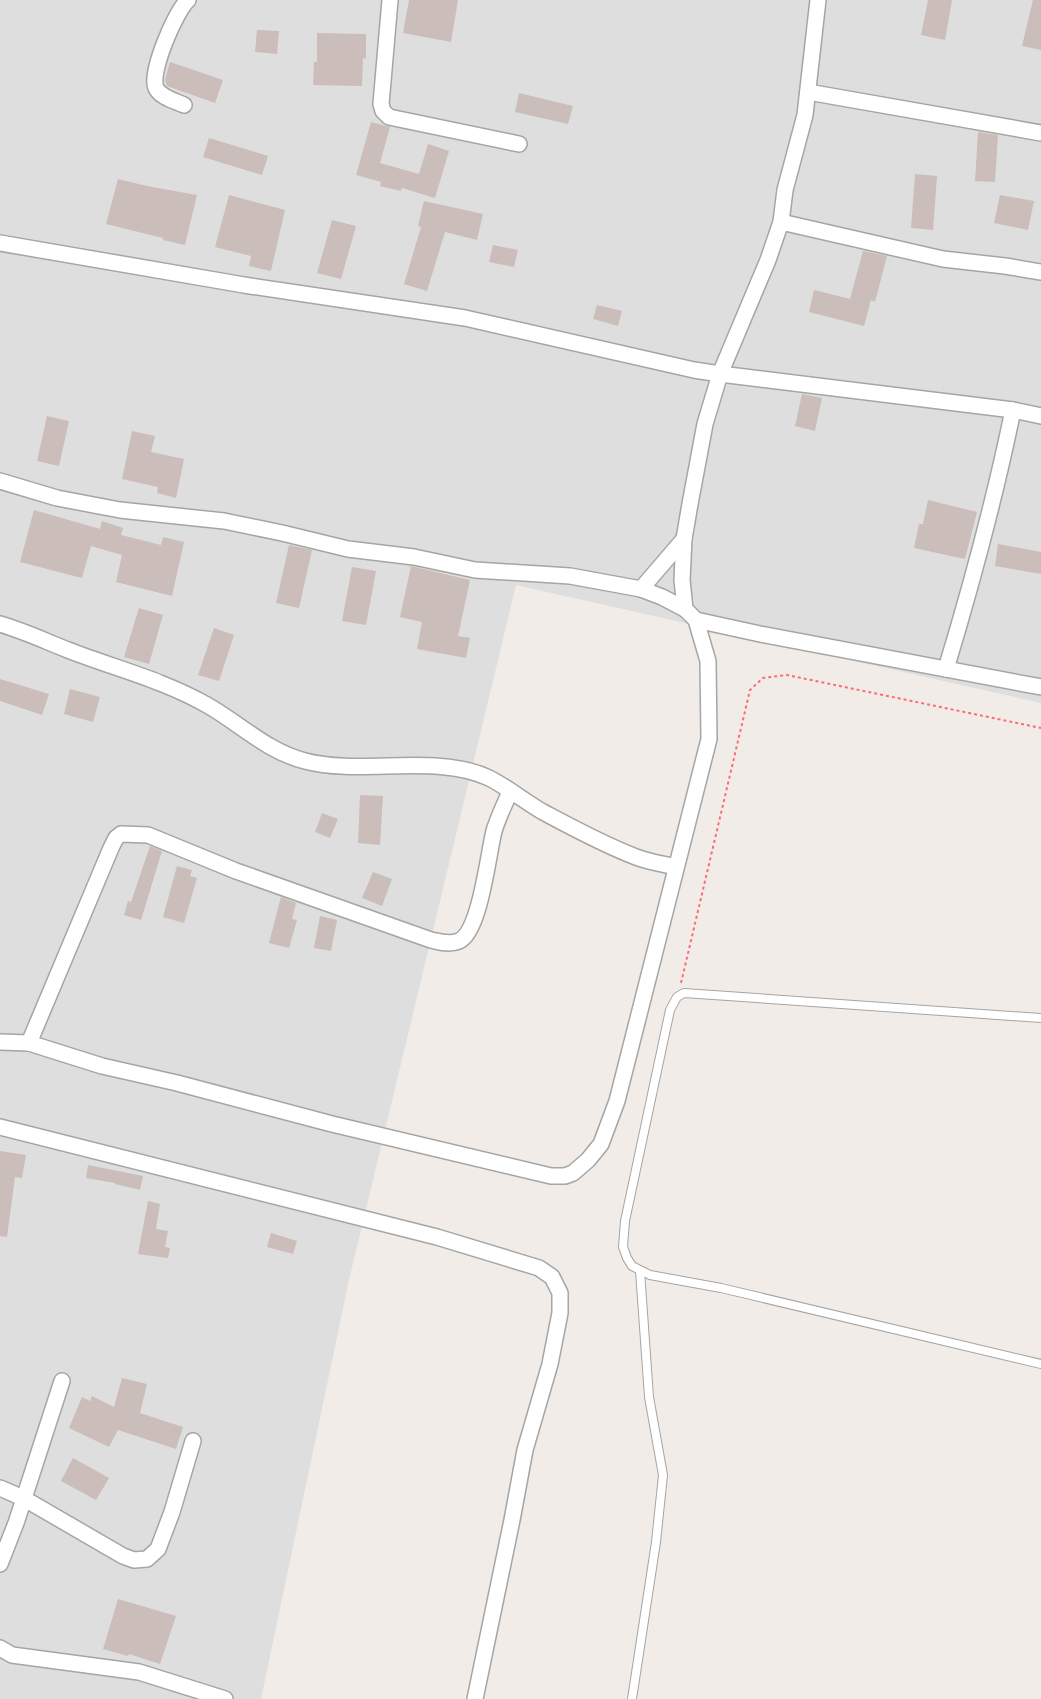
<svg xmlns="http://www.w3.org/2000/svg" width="1041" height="1699" font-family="'Open Sans',sans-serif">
<rect width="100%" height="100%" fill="#f1ece7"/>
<!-- residential -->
<path fill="#dfdede" d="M0,0h1041v703l-525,-118 -167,695 -88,419h-261z"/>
<!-- building -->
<g fill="#cabdba">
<path d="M409,0h49l-7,42 -48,-9z"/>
<path d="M928,0h24l-7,40 -24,-5z"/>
<path d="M1033,0h8v50l-19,-4z"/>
<path d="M257,30l22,1 -2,23 -22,-2z"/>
<path d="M317,33l49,1v25l-3,-1 -1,28 -49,-1 1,-23h3z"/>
<path d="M170,62l53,18 -8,23 -48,-17 -2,-6z"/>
<path d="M519,93l54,13 -5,18 -53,-12z"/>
<path d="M371,122l19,5 -10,36 39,11 9,-30 21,7 -14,47 -33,-10 -1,3 -21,-5 1,-4 -25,-7z"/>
<path d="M978,132l20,3 -3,47 -20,-1z"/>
<path d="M209,138l59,18 -6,19 -59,-18z"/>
<path d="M915,174l22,2 -4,54 -22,-2z"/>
<path d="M118,179l29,7 50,9 -12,50 -22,-5v-2l-57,-14z"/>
<path d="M229,195l56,15 -14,61 -22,-5 2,-10 -36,-9z"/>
<path d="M1000,195l34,6 -6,29 -34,-7z"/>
<path d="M424,201l59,13 -6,26 -32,-8 -18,59 -23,-7 17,-57 -3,-1z"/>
<path d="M332,220l24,6 -15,53 -24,-6z"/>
<path d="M493,245l25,5 -4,17 -25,-5z"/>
<path d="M863,251l24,5 -12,46 -4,-2 -7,26 -55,-14 5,-22 36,9z"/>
<path d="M597,305l25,6 -4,15 -25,-7z"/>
<path d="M802,394l20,4 -7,33 -20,-5z"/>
<path d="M47,416l22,5 -10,45 -22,-5z"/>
<path d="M132,431l23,5 -4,16 33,7 -8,39 -19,-5 1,-6 -36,-8z"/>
<path d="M928,500l49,12 -12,47 -51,-11 5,-24h4z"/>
<path d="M34,510l66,19 2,-8 21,7 -2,7 40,10 2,-8 21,5 -12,54 -56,-14 6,-27 -31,-9 -9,32 -62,-16z"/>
<path d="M998,544l43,8v22l-46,-8z"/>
<path d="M289,545l23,5 -13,58 -23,-5z"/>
<path d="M411,566l59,14 -12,56 12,2 -4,20 -49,-9 5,-27 -22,-5z"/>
<path d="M352,567l24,4 -10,54 -24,-4z"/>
<path d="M139,608l24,7 -14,49 -25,-7z"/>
<path d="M214,628l20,7 -15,46 -21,-6z"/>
<path d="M0,679l49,15 -7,21 -42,-14z"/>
<path d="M70,689l30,8 -7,25 -29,-8z"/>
<path d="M360,795l23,1 -3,49 -22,-2z"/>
<path d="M322,813l16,6 -8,19 -15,-6z"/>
<path d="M150,846l12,5 -21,69 -17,-5 4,-14 3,1z"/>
<path d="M177,866l15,4 -2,6 7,2 -13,45 -21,-6z"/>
<path d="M373,872l19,7 -10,27 -20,-8z"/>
<path d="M281,897l15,6 -4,16 5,1 -8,28 -20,-5z"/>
<path d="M320,916l17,4 -6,31 -17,-3z"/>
<path d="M0,1151l26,4 -4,23 -7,-1 -8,60 -7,-1z"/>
<path d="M88,1165l55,11 -3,14 -25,-6v-1l-29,-5z"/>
<path d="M148,1201l12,3 -4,25 12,2 -3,16 5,1 -2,10 -30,-4z"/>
<path d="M271,1233l26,8 -4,13 -26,-7z"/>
<path d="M122,1378l25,6 -7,29 43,14 -7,22 -58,-19 -9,17 -40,-19 13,-31 8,4 2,-5 22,11z"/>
<path d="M73,1458l36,20 -13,22 -35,-19z"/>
<path d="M118,1599l58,17 -16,48 -31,-10 -1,2 -25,-7z"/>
</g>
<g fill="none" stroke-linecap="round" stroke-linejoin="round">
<defs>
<g id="lane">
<path d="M1041,1018l-357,-25 -7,4 -7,13 -45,211 -2,26 4,11 5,8 18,9 71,13 320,76"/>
<path d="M632,1699l24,-157 7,-67 -14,-78 -9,-126"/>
</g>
<g id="street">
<path d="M390,0l-9,104 2,7 6,6 130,27"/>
<path d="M808,92l233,41"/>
<path d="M184,105c-9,-4 -24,-8 -28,-17 -7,-15 20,-78 32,-88"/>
<path d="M781,222l162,37 62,7 36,6"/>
<path d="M0,243l244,42 221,33 229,52 26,4 48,-114 13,-38 4,-32 20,-75 13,-115"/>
<path d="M0,481l57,17 63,12 104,11 58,12 66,16 66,8 61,13 95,6 71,13 21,8 23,12"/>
<path d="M641,589l43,-50"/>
<path d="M696,620l64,14 281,53"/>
<path d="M0,624c24,7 45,17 68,26 46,18 95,30 139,55 32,18 61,47 98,56 56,15 132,-8 184,17 18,9 35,23 54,34 30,16 61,33 93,45 13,5 27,7 40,10"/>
<path d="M946,669c26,-86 49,-171 67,-259"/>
<path d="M0,1042l29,1 73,23 75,17 155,41 219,52h14l8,-3 15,-13 13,-16 16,-43 92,-362 -1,-78 -12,-41 -11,-11 -3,-29 2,-41 6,-35 15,-80 15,-50 293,36 28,6"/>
<path d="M29,1043l82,-195 5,-10 5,-4 27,1 88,36 195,69c9,2 19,5 28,1 21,-9 29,-86 35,-110 4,-13 10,-26 16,-39"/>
<path d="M0,1127l437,110 102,31 13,9 8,16v20l-10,51 -25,86 -13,70 -37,179"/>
<path d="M0,1488l23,10 100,58 11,4 13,-1 11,-10 14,-37 21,-71"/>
<path d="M0,1564l16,-41 46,-142"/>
<path d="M0,1648l12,7 127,17 86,27"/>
</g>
</defs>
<!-- lane casing -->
<use href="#lane" stroke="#a5a5a5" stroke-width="10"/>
<!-- street casing -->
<use href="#street" stroke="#a5a5a5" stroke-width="18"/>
<!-- path -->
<path stroke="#ff6a78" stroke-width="2" stroke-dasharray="3 3" stroke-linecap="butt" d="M681,983l69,-293 13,-12 24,-3 254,53"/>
<!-- lane -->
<use href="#lane" stroke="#fff" stroke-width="8"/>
<!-- street -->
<use href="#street" stroke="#fff" stroke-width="15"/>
</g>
</svg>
